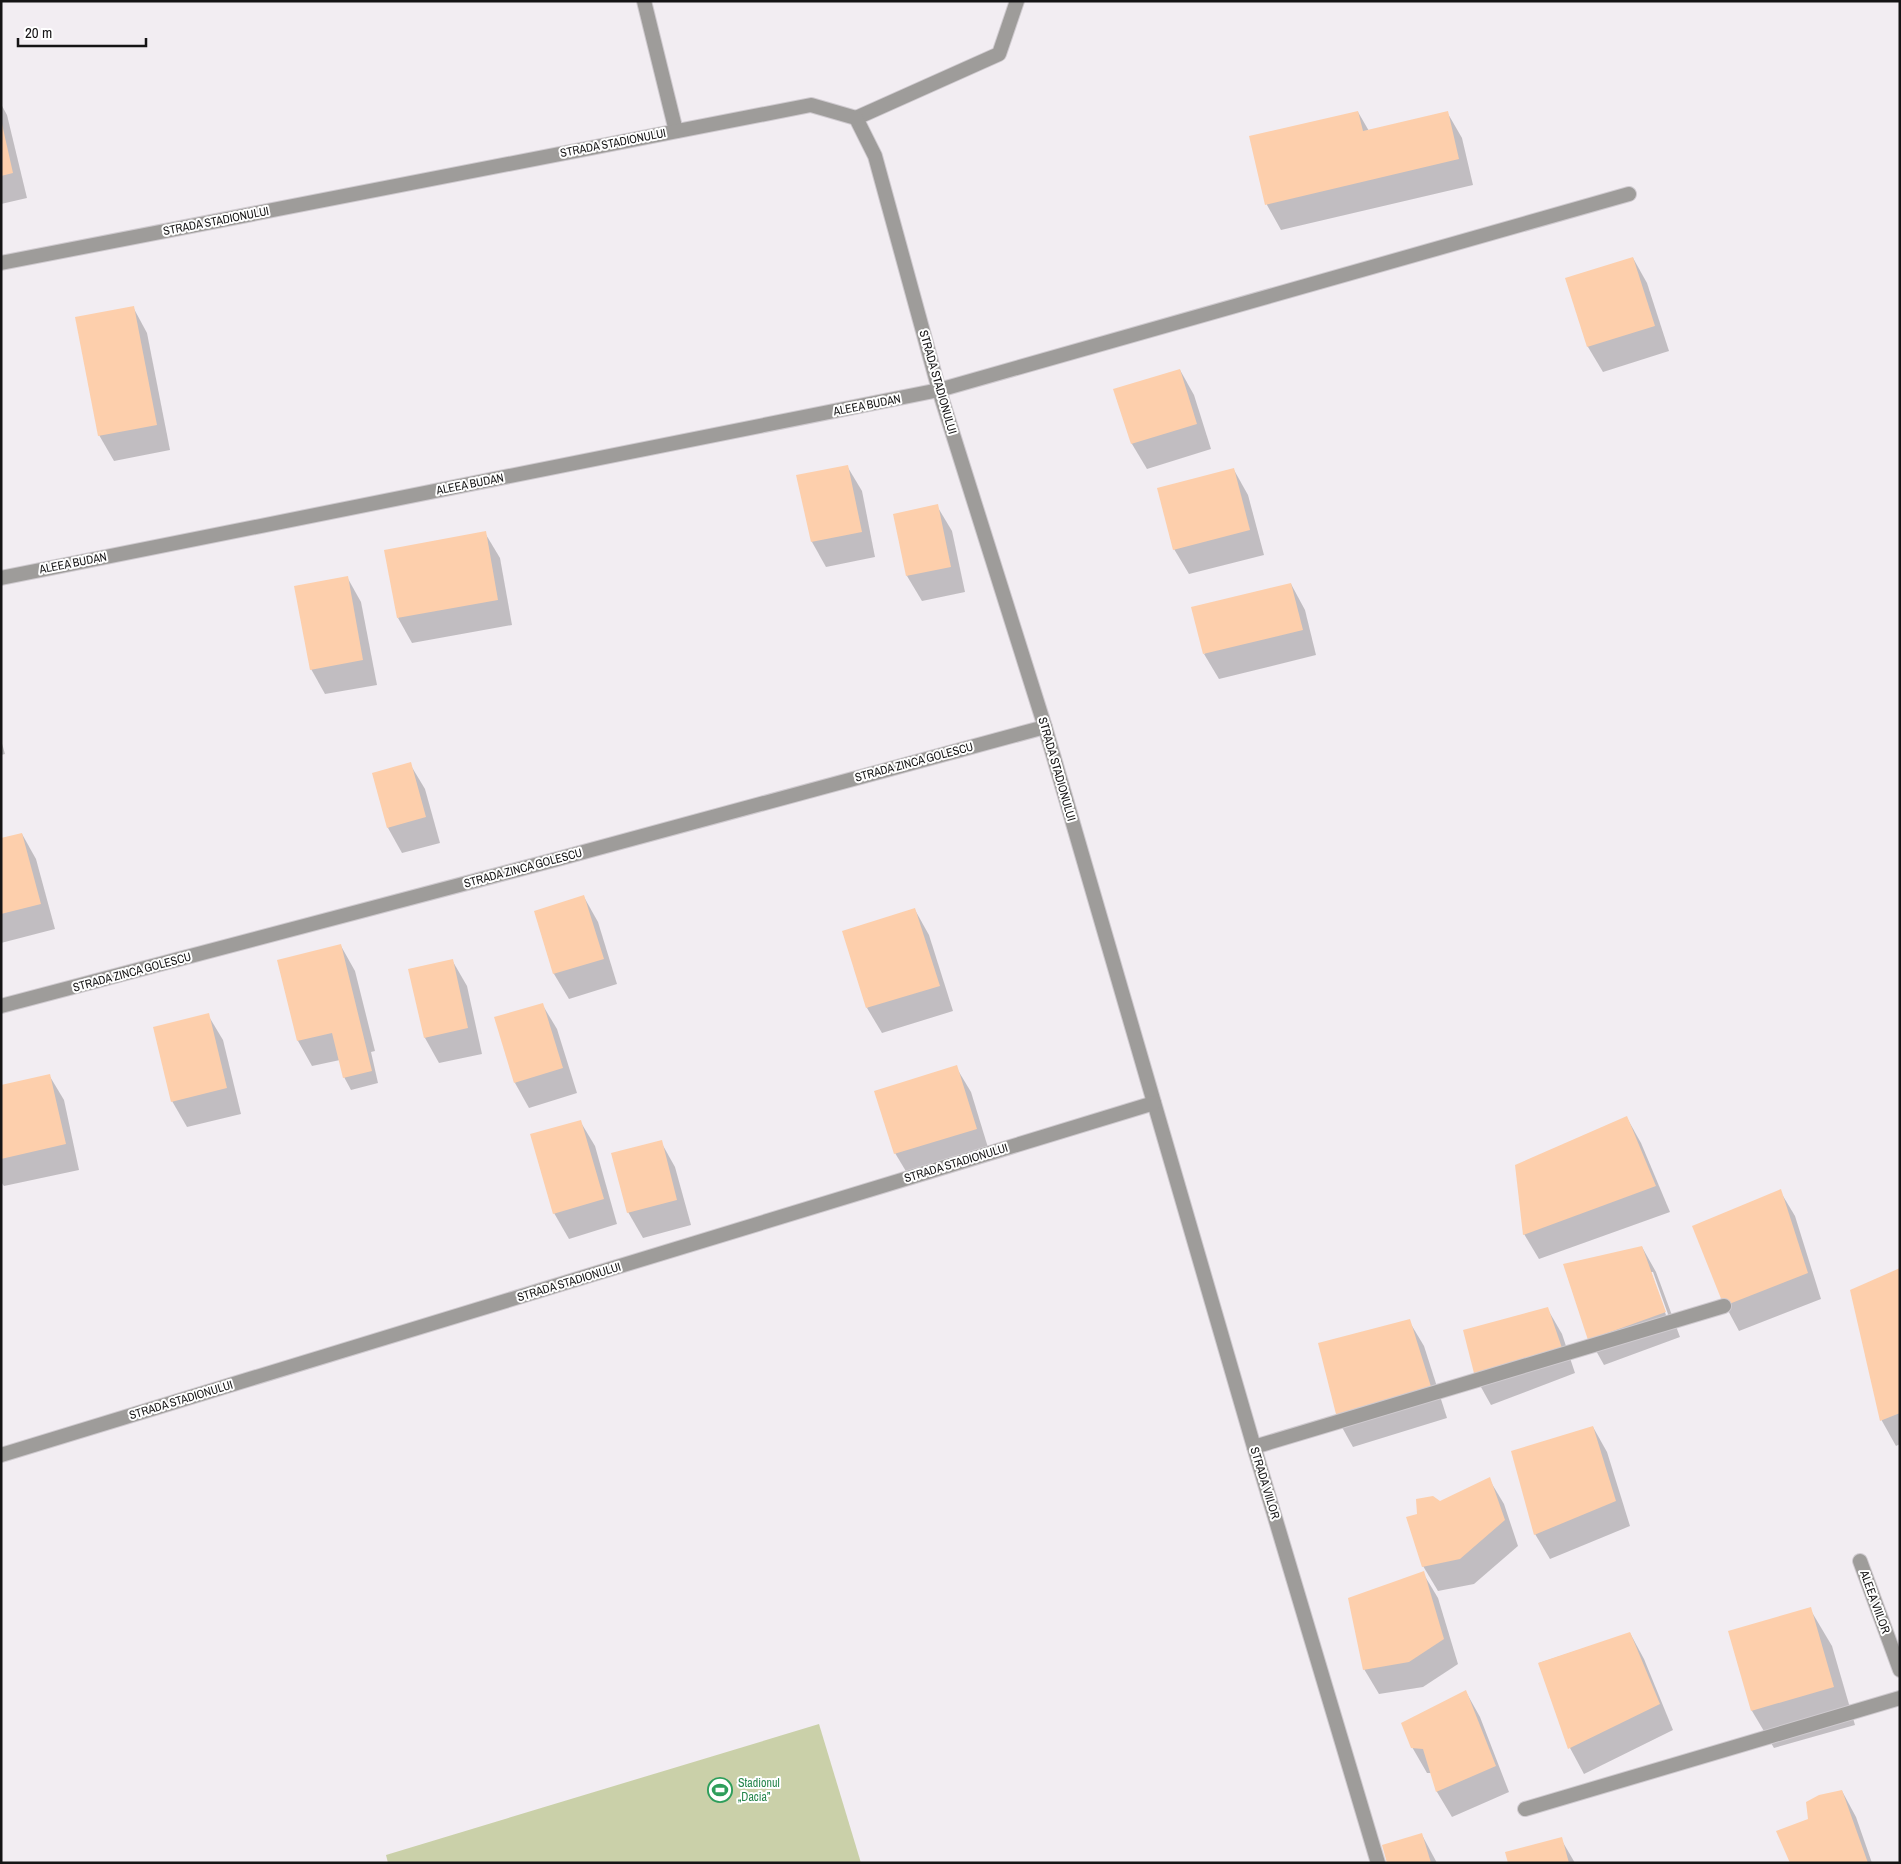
<svg xmlns="http://www.w3.org/2000/svg" width="1901" height="1864" font-family="'Archivo Narrow',sans-serif">
<rect width="100%" height="100%" fill="#f2edf2"/>
<!-- green -->
<path fill="#cad0a9" d="M819,1724l42,139h-473l-2,-8z"/>
<!-- shadow -->
<g fill="#0003" fill-rule="evenodd">
<path d="M1,104l6,11 20,83 -26,6z"/>
<path d="M1358,112l11,19 78,-19 15,26 11,47 -192,45 -14,-25 -16,-68z"/>
<path d="M1633,258l14,25 22,68 -66,21 -15,-25 -21,-68z"/>
<path d="M133,307l14,26 23,117 -56,11 -15,-26z"/>
<path d="M1180,370l14,25 17,54 -64,20 -15,-25 -17,-54z"/>
<path d="M847,466l15,25 13,66 -49,10 -14,-25 -14,-66z"/>
<path d="M1234,470l14,25 16,60 -75,19 -15,-25z"/>
<path d="M937,506l15,25 13,61 -43,9 -15,-25z"/>
<path d="M485,533l15,25 12,67 -100,18 -14,-25z"/>
<path d="M347,577l14,25 16,83 -52,9 -14,-25z"/>
<path d="M1291,584l14,26 11,45 -97,24 -15,-25z"/>
<path d="M1,740l4,14 -4,1z"/>
<path d="M410,764l15,25 15,54 -38,10 -14,-25z"/>
<path d="M22,834l14,25 19,70 -54,14v-103z"/>
<path d="M584,897l14,25 19,62 -48,15 -15,-25 -19,-62z"/>
<path d="M915,910l14,25 24,76 -71,22 -15,-25z"/>
<path d="M341,946l14,25 20,80 -4,1 7,31 -27,7 -7,-13 -4,-17 -28,6 -14,-25 -20,-80z"/>
<path d="M452,960l15,26 15,68 -43,9 -14,-25z"/>
<path d="M542,1004l15,25 20,64 -48,15 -14,-25z"/>
<path d="M208,1015l15,25 18,74 -54,13 -15,-26z"/>
<path d="M956,1067l15,25 19,62 -80,24 -15,-25z"/>
<path d="M49,1075l15,25 15,70 -75,16 -3,-4v-96z"/>
<path d="M1627,1118l14,25 29,69 -131,47 -15,-25z"/>
<path d="M580,1121l15,25 22,78 -48,15 -15,-26z"/>
<path d="M661,1142l14,25 16,58 -48,13 -15,-26z"/>
<path d="M1780,1191l15,25 26,83 -82,32 -14,-26z"/>
<path d="M1642,1247l14,25 24,65 -76,28 -14,-25zM1651,1272h2l16,45 -2,1z"/>
<path d="M1900,1269v175l-4,2 -14,-25 -31,-130z"/>
<path d="M1547,1308l15,26 13,39 -84,32 -14,-25z"/>
<path d="M1409,1321l15,25 23,72 -94,29 -14,-25z"/>
<path d="M1593,1427l14,25 23,74 -80,33 -15,-25z"/>
<path d="M1489,1479l15,25 14,42 -44,38 -36,7 -15,-25 -4,-51 21,-12z"/>
<path d="M1423,1573l15,25 20,66 -35,23 -44,7 -15,-25z"/>
<path d="M1810,1609l22,37 23,79 -81,23 -22,-37 -23,-79z"/>
<path d="M1630,1633l14,26 29,71 -89,44 -14,-26 -31,-85z"/>
<path d="M1466,1692l14,25 29,75 -57,25 -15,-25 -5,-19h-5l-15,-26z"/>
<path d="M1842,1791l14,26 16,46h-81l18,-43z"/>
<path d="M1422,1835l15,28h-48z"/>
<path d="M1561,1839l14,24h-66z"/>
</g>
<!-- building -->
<g fill="#fdcfac">
<path d="M1358,111l5,20 85,-20 11,48 -194,46 -16,-69z"/>
<path d="M2,124l11,49 -12,3v-51z"/>
<path d="M1633,257l22,69 -68,21 -22,-69z"/>
<path d="M134,306l23,119 -59,11 -23,-119z"/>
<path d="M1180,369l17,55 -66,20 -18,-55z"/>
<path d="M848,465l14,67 -51,10 -15,-67z"/>
<path d="M1234,468l16,62 -77,20 -16,-62z"/>
<path d="M938,504l13,63 -45,9 -13,-62z"/>
<path d="M486,531l12,69 -101,18 -13,-68z"/>
<path d="M348,576l15,84 -53,10 -16,-84z"/>
<path d="M1291,583l12,47 -100,24 -12,-47z"/>
<path d="M411,762l15,55 -39,11 -15,-55z"/>
<path d="M22,833l19,71 -40,10v-76z"/>
<path d="M584,895l20,64 -51,15 -19,-63z"/>
<path d="M915,908l25,78 -74,22 -24,-77z"/>
<path d="M341,944l31,127 -29,7 -11,-45 -35,8 -20,-81z"/>
<path d="M453,959l15,69 -44,10 -16,-69z"/>
<path d="M543,1003l20,65 -49,15 -20,-66z"/>
<path d="M209,1013l18,75 -56,14 -18,-75z"/>
<path d="M957,1065l20,64 -83,25 -20,-63z"/>
<path d="M50,1074l16,70 -65,15v-74z"/>
<path d="M1627,1116l29,70 -133,49 -8,-70z"/>
<path d="M581,1120l23,79 -51,15 -23,-80z"/>
<path d="M662,1140l15,60 -50,13 -16,-60z"/>
<path d="M1781,1189l27,84 -84,33 -32,-80z"/>
<path d="M1642,1246l24,66 -78,28 -25,-76z"/>
<path d="M1900,1268v145l-20,8 -30,-131z"/>
<path d="M1548,1307l14,41 -86,33 -13,-51z"/>
<path d="M1410,1319l23,74 -95,29 -20,-79z"/>
<path d="M1593,1426l23,75 -82,34 -23,-84z"/>
<path d="M1490,1477l15,43 -45,39 -38,8 -16,-50 11,-3 -1,-15 17,-3 7,5z"/>
<path d="M1424,1571l20,68 -35,23 -46,8 -15,-72z"/>
<path d="M1811,1607l23,80 -83,24 -23,-80z"/>
<path d="M1630,1632l30,72 -92,45 -30,-86z"/>
<path d="M1466,1690l30,76 -60,26 -13,-43 -12,-1 -10,-25z"/>
<path d="M1842,1790l26,73h-78l-14,-32 32,-12 -2,-17 13,-7z"/>
<path d="M1422,1833l9,30h-44l-5,-18z"/>
<path d="M1562,1837l7,26h-61l-3,-11z"/>
</g>
<g fill="none" stroke-linecap="round" stroke-linejoin="round">
<defs>
<g id="minor">
<path d="M644,1l32,130"/>
<path d="M856,118l143,-64 18,-53"/>
<path d="M1,263l810,-158 45,13 19,38 64,234 106,337 209,720 124,416"/>
<path d="M1,578l938,-188 690,-196"/>
<path d="M1,1006l553,-146 491,-133"/>
<path d="M1254,1447l470,-141"/>
<path d="M1,1455l1153,-352"/>
<path d="M1860,1561l40,109"/>
<path d="M1525,1809l375,-111"/>
</g>
</defs>
<!-- minor casing -->
<use href="#minor" stroke="#cfcacf" stroke-width="16"/>
<!-- minor -->
<use href="#minor" stroke="#9e9c9a" stroke-width="14"/>
</g>
<!-- icons -->
<defs>
<symbol id="stadium-ring" viewBox="-11 -11 22 22"><circle r="9.5" fill="#fff" stroke="#2e9e5b" stroke-width="1.5"/><path d="M0-5a6.5 5 0 1 0 0 10a6.5 5 0 1 0 0-10ZM-3.5-1.8h7v3.6h-7Z" fill="#2e9e5b"/></symbol>
</defs>
<g fill-rule="evenodd">
<use href="#stadium-ring" x="706" y="1776" width="28" height="28"/>
</g>
<g text-anchor="middle" stroke-width="4" stroke-linejoin="round" paint-order="stroke">
<!-- street labels -->
<g font-size="12" fill="#151415" stroke="#fff">
<text transform="translate(613 143) rotate(-11)" y="4">STRADA STADIONULUI</text>
<text transform="translate(216 221) rotate(-11)" y="4">STRADA STADIONULUI</text>
<text transform="translate(938 382) rotate(74)" y="4">STRADA STADIONULUI</text>
<text transform="translate(867 405) rotate(-11)" y="4">ALEEA BUDAN</text>
<text transform="translate(470 484) rotate(-11)" y="4">ALEEA BUDAN</text>
<text transform="translate(73 563) rotate(-11)" y="4">ALEEA BUDAN</text>
<text transform="translate(914 762) rotate(-15)" y="4">STRADA ZINCA GOLESCU</text>
<text transform="translate(1057 769) rotate(74)" y="4">STRADA STADIONULUI</text>
<text transform="translate(523 868) rotate(-15)" y="4">STRADA ZINCA GOLESCU</text>
<text transform="translate(132 972) rotate(-15)" y="4">STRADA ZINCA GOLESCU</text>
<text transform="translate(956 1163) rotate(-17)" y="4">STRADA STADIONULUI</text>
<text transform="translate(569 1282) rotate(-17)" y="4">STRADA STADIONULUI</text>
<text transform="translate(181 1400) rotate(-17)" y="4">STRADA STADIONULUI</text>
<text transform="translate(1265 1483) rotate(73)" y="4">STRADA VIILOR</text>
<text transform="translate(1875 1602) rotate(70)" y="4">ALEEA VIILOR</text>
</g>
<!-- leisure labels -->
<g font-size="12" fill="#27864d" stroke="#fff" text-anchor="start">
<text x="738" y="1787">Stadionul<tspan x="738" dy="14">„Dacia”</tspan></text>
</g>
</g>
<!-- border -->
<rect width="1901" height="1864" fill="none" stroke="#151415" stroke-width="5"/>
<!-- scale -->
<path d="M18 38v8h128v-8" fill="none" stroke="#151415" stroke-width="2.5"/>
<text x="25" y="38" font-size="15" fill="#151415" stroke="#ffffff" stroke-width="4" paint-order="stroke">20 m</text>
</svg>
